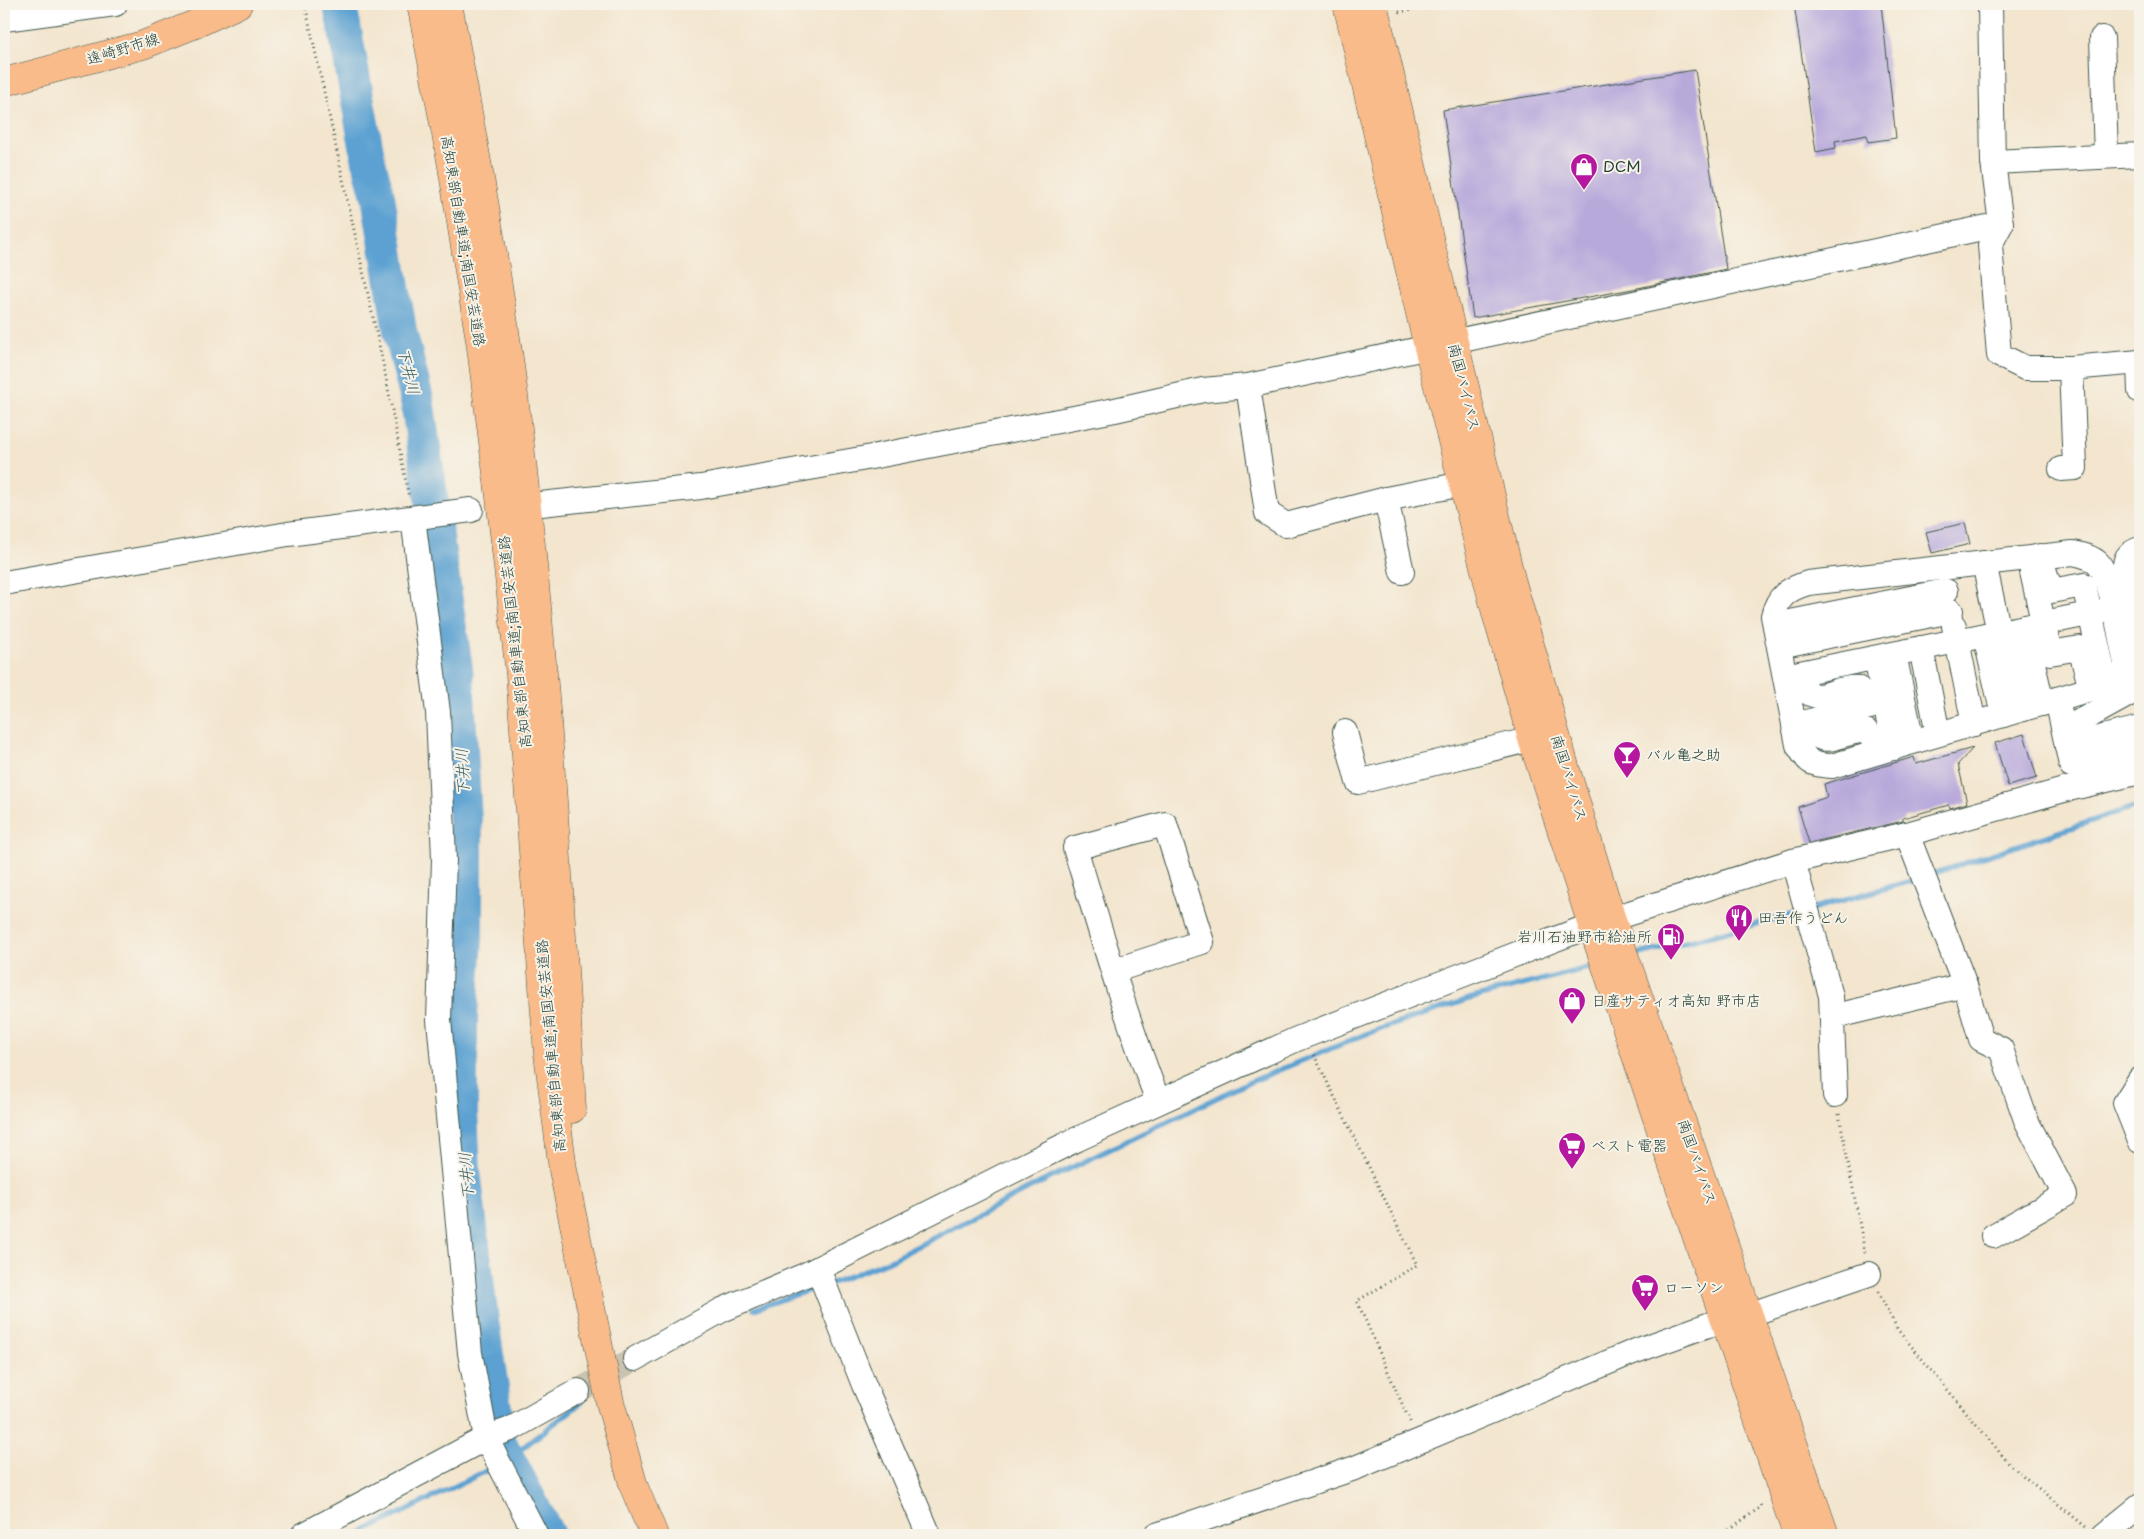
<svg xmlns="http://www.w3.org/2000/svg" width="2144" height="1539" font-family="'Playpen Sans','Klee One',sans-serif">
<rect width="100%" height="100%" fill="#f7f3e8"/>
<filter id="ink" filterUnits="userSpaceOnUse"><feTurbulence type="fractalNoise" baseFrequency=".02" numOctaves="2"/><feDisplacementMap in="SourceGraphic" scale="10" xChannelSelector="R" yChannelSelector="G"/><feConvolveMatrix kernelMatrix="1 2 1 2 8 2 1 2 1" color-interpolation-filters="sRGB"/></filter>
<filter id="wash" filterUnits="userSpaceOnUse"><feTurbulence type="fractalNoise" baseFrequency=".0096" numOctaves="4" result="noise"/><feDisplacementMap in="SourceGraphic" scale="20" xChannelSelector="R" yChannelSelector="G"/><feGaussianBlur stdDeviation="1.12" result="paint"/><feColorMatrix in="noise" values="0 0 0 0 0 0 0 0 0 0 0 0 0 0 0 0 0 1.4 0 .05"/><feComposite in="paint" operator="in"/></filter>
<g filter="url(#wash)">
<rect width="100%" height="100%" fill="#f3e5ce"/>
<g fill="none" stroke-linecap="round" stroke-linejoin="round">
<!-- stream -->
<g stroke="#5ca1d1" stroke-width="5.5">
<path d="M1929,875l211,-70"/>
<path d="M1811,909l107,-30"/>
<path d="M1632,956l170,-44"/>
<path d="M829,1284l60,-23 153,-79 201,-97 123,-51 103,-35 130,-34"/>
<path d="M754,1309l67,-23"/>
<path d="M504,1462l78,-60"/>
<path d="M357,1535l139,-69"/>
</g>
<!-- river -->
<path stroke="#5ca1d1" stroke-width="34" d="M340,4l29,158 9,34 22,135 17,69 40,276 9,163v98l-5,79v95l3,60 18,150 18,122 48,92"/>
</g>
<g id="blocks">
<!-- building -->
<g fill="#b8a9db">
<path d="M1794,4h87l15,134 -28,4 -1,-7 -32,6 1,7 -20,4z"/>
<path d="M1695,70l31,199 -88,19 -165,30 -30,-208z"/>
<path d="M1965,523l5,21 -38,9 -6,-21z"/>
<path d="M2024,734l13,44 -29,8 -13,-43z"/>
<path d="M1973,748l-15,16 9,39 -17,5 -1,-3 -46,13v3l-94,22 -11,-36 29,-10 -3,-13 90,-27 2,7z"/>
</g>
</g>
</g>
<g filter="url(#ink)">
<use href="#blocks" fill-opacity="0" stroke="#3f564b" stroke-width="1"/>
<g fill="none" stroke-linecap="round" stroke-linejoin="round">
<!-- minor-tunnel -->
<path stroke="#c9c3af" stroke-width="24" stroke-dasharray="24 12" stroke-linecap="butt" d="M578,1391l57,-32"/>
<defs>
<g id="minor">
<path d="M4,19l111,-15"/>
<path d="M2102,38l4,118"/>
<path d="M1993,162l147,-7"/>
<path d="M2001,224l-11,21 9,110 26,13h46l69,-6"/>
<path d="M2139,362l1,29"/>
<path d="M1248,386l19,127 19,12 100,-26 77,-15"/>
<path d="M2061,469l14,-1 -4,-100"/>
<path d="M1386,499l16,73"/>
<path d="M541,504l160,-17 160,-28 254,-49 88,-20 45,-4 753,-162 -8,-62 -3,-158"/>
<path d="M413,518l25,194 6,147 -5,161 31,333 16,85 50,97"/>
<path d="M2140,549c-6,2 -12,5 -14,11 -6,18 10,72 14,93"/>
<path d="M2073,553c9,2 19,4 25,10 14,16 22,76 28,100l-2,12 -10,7 -282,84c-21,-1 -24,-3 -34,-21l-25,-129c5,-20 15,-27 35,-33z"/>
<path d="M2040,556l11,35 33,-6 22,100"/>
<path d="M1984,563l15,69"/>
<path d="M2032,572l18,81 30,-5 11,41"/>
<path d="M4,583l284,-49 183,-24"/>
<path d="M1775,625l171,-34"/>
<path d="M1954,626l20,98"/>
<path d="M2025,627l17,77"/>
<path d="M2005,631l18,78"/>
<path d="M1985,635l18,80"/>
<path d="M1779,646l172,-35"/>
<path d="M1921,648l17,86"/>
<path d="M1894,654l18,88"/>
<path d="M1876,658l18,90"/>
<path d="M1798,674c13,41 33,11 60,14l7,8 5,11"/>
<path d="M1785,676l328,-67"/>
<path d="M2057,699l14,66 69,-17"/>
<path d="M1807,722c16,33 33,7 59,9l7,8 5,13"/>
<path d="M1794,725l89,-22"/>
<path d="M2064,730l76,-42"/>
<path d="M1345,732l13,50 174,-43"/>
<path d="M2067,746l73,-18"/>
<path d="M1793,861l38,135 4,99"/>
<path d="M1113,971l89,-29 -37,-118 -90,24c26,85 51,170 83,253"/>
<path d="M1965,985l16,54 20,10 25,71 39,75 -72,41"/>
<path d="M1832,1017l133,-32 -58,-151"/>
<path d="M2140,1079l-15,24 15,38"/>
<path d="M818,1269l46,116 65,150"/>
<path d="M635,1359l87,-49 83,-35 266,-133 226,-103 129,-50 166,-64 201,-64 114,-27 157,-44 76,-18"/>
<path d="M303,1535l183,-97 25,-9 67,-38"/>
<path d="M1156,1535l199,-67 278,-116 75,-27 43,-11 118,-40"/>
<path d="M2104,1535l36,-29"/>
</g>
<path id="major" d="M4,82l139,-37 50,-20 45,-21"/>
<g id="highway">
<path d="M421,4l30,156 29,180 20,157 20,178 28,379 15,116 47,232 24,85 20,48"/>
<path d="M448,4c24,130 49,260 66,392 30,237 45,475 58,713"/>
<path d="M1347,4l81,343 68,266 36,126 60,186 205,610"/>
<path d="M1373,4l138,575 55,191 46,150 213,615"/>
</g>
</defs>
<!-- minor casing -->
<use href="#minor" stroke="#3f564b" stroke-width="26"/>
<!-- major casing -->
<use href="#major" stroke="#3f564b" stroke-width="29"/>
<!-- highway casing -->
<use href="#highway" stroke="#3f564b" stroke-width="29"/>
<!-- path -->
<g stroke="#3f564b" stroke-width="3" stroke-dasharray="1 4" stroke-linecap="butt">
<path d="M305,4l79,364 25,130"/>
<path d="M1399,12l46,-8"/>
<path d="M1314,1055l103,210 -60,36 54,123"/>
<path d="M1839,1114l26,139"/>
<path d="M1878,1292l20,38 112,135 76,62"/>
<path d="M1721,1535l40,-28 -1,-3"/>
</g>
<!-- minor -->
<use href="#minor" stroke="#fff" stroke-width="24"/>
<!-- major -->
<use href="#major" stroke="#fabb8b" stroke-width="28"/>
<!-- highway -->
<use href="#highway" stroke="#fabb8b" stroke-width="28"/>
</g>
</g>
<!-- icons -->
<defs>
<symbol id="shop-pin" viewBox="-11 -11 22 30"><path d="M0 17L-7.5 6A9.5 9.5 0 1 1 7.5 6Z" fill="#b5179e" stroke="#f7f3e8"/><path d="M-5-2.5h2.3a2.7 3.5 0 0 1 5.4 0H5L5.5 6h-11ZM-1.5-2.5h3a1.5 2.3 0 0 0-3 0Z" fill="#fff"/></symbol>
<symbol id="bar-pin" viewBox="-11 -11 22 30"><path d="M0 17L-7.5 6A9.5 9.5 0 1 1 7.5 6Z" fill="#b5179e" stroke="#f7f3e8"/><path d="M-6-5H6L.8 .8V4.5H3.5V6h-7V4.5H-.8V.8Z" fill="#fff"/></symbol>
<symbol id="restaurant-pin" viewBox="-11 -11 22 30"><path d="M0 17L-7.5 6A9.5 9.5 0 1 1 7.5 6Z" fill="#b5179e" stroke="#f7f3e8"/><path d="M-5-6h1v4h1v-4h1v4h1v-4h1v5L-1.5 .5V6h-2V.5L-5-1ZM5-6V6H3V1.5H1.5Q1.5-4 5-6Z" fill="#fff"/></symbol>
<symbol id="fuel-pin" viewBox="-11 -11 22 30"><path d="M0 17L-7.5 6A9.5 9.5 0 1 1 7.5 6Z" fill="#b5179e" stroke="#f7f3e8"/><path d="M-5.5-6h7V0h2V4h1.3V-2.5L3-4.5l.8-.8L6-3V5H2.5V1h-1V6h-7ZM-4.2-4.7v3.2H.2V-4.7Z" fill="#fff"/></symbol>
<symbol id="supermarket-pin" viewBox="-11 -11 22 30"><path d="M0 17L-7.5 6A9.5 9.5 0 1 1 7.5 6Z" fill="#b5179e" stroke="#f7f3e8"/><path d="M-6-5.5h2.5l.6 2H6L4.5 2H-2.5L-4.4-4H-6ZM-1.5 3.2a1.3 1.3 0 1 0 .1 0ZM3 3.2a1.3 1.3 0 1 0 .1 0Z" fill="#fff"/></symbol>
</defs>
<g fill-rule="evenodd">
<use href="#shop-pin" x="1568" y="151" width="32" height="43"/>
<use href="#bar-pin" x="1611" y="739" width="32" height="43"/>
<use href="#restaurant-pin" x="1723" y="902" width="32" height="43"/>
<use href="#fuel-pin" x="1655" y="921" width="32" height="43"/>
<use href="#shop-pin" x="1556" y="985" width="32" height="43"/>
<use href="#supermarket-pin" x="1556" y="1130" width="32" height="43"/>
<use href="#supermarket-pin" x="1629" y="1272" width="32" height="43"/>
</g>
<g text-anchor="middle" stroke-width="4" stroke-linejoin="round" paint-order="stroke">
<!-- street labels -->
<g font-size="15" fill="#1f3d34" stroke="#f7f3e8">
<text transform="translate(123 49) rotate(-17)" y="5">遠崎野市線</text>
<text transform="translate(463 241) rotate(81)" y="5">高知東部自動車道;南国安芸道路</text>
<text transform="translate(1464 387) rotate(76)" y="5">南国バイパス</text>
<text transform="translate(515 642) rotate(-96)" y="5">高知東部自動車道;南国安芸道路</text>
<text transform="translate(1569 778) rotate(73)" y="5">南国バイパス</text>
<text transform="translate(551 1046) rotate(-95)" y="5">高知東部自動車道;南国安芸道路</text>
<text transform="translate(1697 1162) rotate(71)" y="5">南国バイパス</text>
</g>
<!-- poi labels -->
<g font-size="15" fill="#1f3d34" stroke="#f7f3e8" text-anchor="start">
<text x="1603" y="172">DCM</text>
<text x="1646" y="760">バル亀之助</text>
<text x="1758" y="923">田吾作うどん</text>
<text x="1652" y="942" text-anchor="end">岩川石油野市給油所</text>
<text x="1591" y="1006">日産サティオ高知 野市店</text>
<text x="1591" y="1151">ベスト電器</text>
<text x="1664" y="1293">ローソン</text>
</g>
<!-- water labels -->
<g font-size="16" font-style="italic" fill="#315b63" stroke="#f7f3e8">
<text transform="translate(409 371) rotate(76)" y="6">下井川</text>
<text transform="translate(462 772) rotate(-93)" y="6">下井川</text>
<text transform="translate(466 1176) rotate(-95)" y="6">下井川</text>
</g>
</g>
<!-- margin -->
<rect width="2144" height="1539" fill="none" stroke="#f7f3e8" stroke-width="20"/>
</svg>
